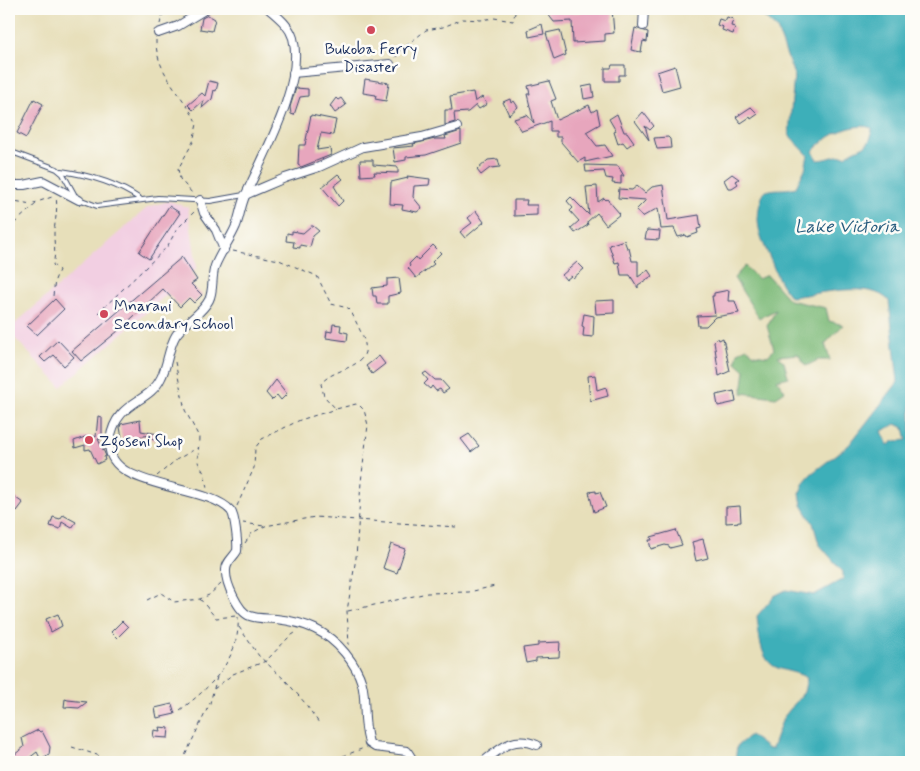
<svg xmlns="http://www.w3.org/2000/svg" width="920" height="771" font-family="Mynerve,sans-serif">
<rect width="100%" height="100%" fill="#fdfcf7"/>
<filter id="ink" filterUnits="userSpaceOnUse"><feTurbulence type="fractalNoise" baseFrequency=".02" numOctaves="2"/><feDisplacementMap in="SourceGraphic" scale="10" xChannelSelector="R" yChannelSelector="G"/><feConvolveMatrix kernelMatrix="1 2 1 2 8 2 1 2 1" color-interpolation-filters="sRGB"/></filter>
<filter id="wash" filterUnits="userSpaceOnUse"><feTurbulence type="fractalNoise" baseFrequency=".0096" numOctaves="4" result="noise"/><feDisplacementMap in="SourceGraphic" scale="20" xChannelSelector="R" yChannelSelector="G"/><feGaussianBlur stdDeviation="1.12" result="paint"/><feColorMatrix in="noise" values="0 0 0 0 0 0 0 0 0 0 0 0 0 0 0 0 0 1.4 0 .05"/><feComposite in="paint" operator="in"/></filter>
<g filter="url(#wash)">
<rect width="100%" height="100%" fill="#e7dfba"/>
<!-- built -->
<path fill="#f2cfe2" d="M169,201l19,6 9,61 -136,119 -52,-55v-3l139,-122z"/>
<!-- forest -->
<path fill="#80bc7b" stroke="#4e766c" d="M745,266l13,13 9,-4 22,25 37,8 3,13 14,4 -18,19 5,16h-12l-12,6 -8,-12 -20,2 6,6 4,15 -11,3 8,11 -9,6 -34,-4 3,-23 -9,-8 2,-10 9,-4 7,6 14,2 6,-7 -7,-23 9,-16 -17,8 -25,-40z"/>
<!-- water -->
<path fill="#3eafb9" stroke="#2c6f8c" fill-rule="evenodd" d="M755,9h156v753h-176l2,-16 13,-11 18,14h4l11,-31 21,-26 3,-14c-10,-6 -19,-6 -29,-10 -19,-6 -19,-37 -21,-52l17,-20 12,-6 28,5 29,-16v-7l-24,-28 -6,-21 -11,-18 -2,-12 4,-11 7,-8 38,-29 49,-63 -9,-81c-17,-21 -72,-7 -98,-4 -10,-11 -14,-21 -19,-34 -12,-27 -20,-42 -8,-71 11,-5 21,-1 32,-5l9,-18 3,-14 -19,-20 5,-60 -17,-46zM864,126l8,2c0,22 -13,17 -26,28 -11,-2 -17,4 -29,4l-4,-9c14,-15 30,-24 51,-25zM896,424l8,4 3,12 -13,1 -6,4 -6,-14z"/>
<g id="blocks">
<!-- building -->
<g fill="#e7a6bd">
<path d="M544,9h17v4l22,-1v-3h29l2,24 -9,1v7l-32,2 -1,-22 -18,1z"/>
<path d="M208,15l7,4 -3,12 -12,-2 2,-11z"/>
<path d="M727,17l6,2 -2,7 4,1 -2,7 -11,-4 1,-3 -6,-2 2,-6 6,2z"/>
<path d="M542,24l2,10 -15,3 -1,-7z"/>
<path d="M635,28l13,4 -1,10 -4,-1 -2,11 -10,-2z"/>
<path d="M560,30l6,25 -12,5 -8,-27z"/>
<path d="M612,65h13v10h-6v6h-14v-13h6z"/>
<path d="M675,66l5,20 -18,5 -5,-19z"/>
<path d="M365,79l24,4 -3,18 -11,-2 1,-4 -13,-2z"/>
<path d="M209,81l9,2 -2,8 -2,-1 -2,9 -10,9 2,-8 -11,10 -5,-5 14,-12 3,3z"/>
<path d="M549,81l7,18 -5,2 6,19 32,-15 3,7 5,-3 3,15 -14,8 11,14 8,-1 7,11 -27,6v-4l-7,4 -17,-20v-5h-5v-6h-6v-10l-28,10 -8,-12 13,-4 7,8 -7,-29h3l-2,-8z"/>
<path d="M592,85l2,12 -10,2 -2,-12z"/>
<path d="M296,88l12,1v7l-8,1 -6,18 -3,-1 -1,-7z"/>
<path d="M473,92l2,10 7,-5 5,7 -8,5 -3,-4 -8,7 -14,1 1,9 -10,3v-15h7l-2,-14z"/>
<path d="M336,98l2,2 3,-2 5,7 -11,8 -5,-7z"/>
<path d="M34,99l9,5 -17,34 -9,-5z"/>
<path d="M510,99l1,4 3,-2 4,6 -9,8 -6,-13z"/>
<path d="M751,107l7,7 -7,5 -1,-2 -9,6 -5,-6z"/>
<path d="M643,112l11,14 -4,4 -5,-4 4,14 -14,-19z"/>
<path d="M617,114l7,18h3l7,10 -7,5 -4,-5 -5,2 -4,-12 2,-1 -7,-12z"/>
<path d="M311,115l25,5 -3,15 -12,-2 -4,17 13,-2 1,7 -30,12 -3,-2 1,-20h6z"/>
<path d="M461,131v12l-35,12 -20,2v3l-11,2 -2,-14 21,-2 -1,-2 22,-5h11l-1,-3z"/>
<path d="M668,137l2,2 1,9 -14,1 -3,-11z"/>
<path d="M498,159l2,8 -10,1 -9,7 -4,-5 11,-10z"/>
<path d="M360,160h13v5l25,2v6l-24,-1 1,3 -14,1z"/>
<path d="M585,165l33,1 6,10h-3v8l-9,-1 1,-4 -7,-1 -2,-7 -18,1z"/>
<path d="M338,174l5,5 -9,7 9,15 -5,5 -16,-19z"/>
<path d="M732,174l7,5 -3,2 2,3 -6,4h-4l-4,-8z"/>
<path d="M407,176l23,3 -1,6 -15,1 -1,11 9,11 -5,4 -15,-3 1,-4 -13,-1 1,-22 17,-4z"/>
<path d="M663,185l5,35 31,-5 2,13 -4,1 1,4 -11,4 -1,-2 -8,2 -4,-9 -13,1 -3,-21 -16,9 -6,-7 10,-10 -28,-2 1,-9 13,1 5,-4 8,7 7,-6z"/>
<path d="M597,186l1,16 6,-4 2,2 1,-1 13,15 -14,11 -9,-12 -10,9 1,3 -13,8 -4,-5 8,-7 -9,-10 3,-3 -6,-7 4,-4 18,18 -3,-28z"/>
<path d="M514,200h13l-1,5h11v10l-23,1z"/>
<path d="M169,206l11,7 -31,46 -10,-7z"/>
<path d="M476,211l8,11 -19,16 -5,-6 12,-9 -4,-5z"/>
<path d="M311,226h2l6,5 -6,5 -3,11 -10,-2v3l-7,-1 1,-5 -8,-1 1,-8 5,1v-3l11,2z"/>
<path d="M647,230l13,1 -1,9 -14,-1z"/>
<path d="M624,240l3,8h2l3,13h6v16l10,-7 4,6 -14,9v3l-8,-13h-9l-2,-13 -4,1 -6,-18z"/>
<path d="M433,245l8,8 -9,9 2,2 -18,14 -8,-10 2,-2 -1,-2 7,-7 2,3z"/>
<path d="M182,257l15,23 -6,4 11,11 -8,8 -5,-5 -9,9 -17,-18 -45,42 -37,30 -9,-10z"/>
<path d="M577,262l7,7 -11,9 -2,-2 -5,4 -4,-5z"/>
<path d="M399,278l2,15 -13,3v8h-11l-1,-8h-3l-1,-8 15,-2v-7z"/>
<path d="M729,290l-1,11h7l4,12 -24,4 -9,9h-8l-1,-10 18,-1 -3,-19h2v-3z"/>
<path d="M55,299l9,10 -27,26 -10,-9z"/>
<path d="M614,300v13l-18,1 -1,-13z"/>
<path d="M584,314l10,2 -1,21 -10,-1 1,-9 -2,-1z"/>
<path d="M333,324l8,1 -1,6 8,2 -1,8 -21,-3 1,-7 5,1z"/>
<path d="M718,338l1,2 4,-2 7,33 -11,5 -5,-35z"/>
<path d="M58,340l16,17 -10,9 -10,-11 -9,7 -5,-5z"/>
<path d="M379,356l6,8 -13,10 -6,-8z"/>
<path d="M426,372l9,8h6l8,9 -6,4 -3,-4 -4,2 -4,-5 -2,3 -6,-5 4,-4 -5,-6z"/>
<path d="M595,375l2,15 9,-3 2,9 -18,5 -2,-25z"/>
<path d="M276,380l11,14 -6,6 -4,-5 -5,5 -6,-7z"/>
<path d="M734,391l2,11 -18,4 -2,-11z"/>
<path d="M98,416l4,1v22h-4l8,17 -2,1 1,3 -8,4 -7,-15 -5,1v-5l-10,3 -1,-7 11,-4h11z"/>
<path d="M140,420l1,11 17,3 -1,6 -7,-1 1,-4 -21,3 1,5 -8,1 -3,-17 1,-3z"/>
<path d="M469,434l10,12 -8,6 -10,-13z"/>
<path d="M596,491v2l4,-1 6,15 -12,5 -5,-20z"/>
<path d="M9,493l14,10 -6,8 -8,-5z"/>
<path d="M740,506l1,16 -15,1v-16z"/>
<path d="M63,515l13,7 -4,6 -10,-6 -2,7 -10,-3 3,-9 7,2z"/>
<path d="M676,530l6,15 -12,3 -1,-2 -4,-1 -14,4 -2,-9h3l-1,-3z"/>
<path d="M703,539l5,19 -12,3 -4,-19z"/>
<path d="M391,544l14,5 -8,24 -14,-5z"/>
<path d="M58,614l4,12 -11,6 -5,-13z"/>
<path d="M122,621l6,6 -11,11 -6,-6z"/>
<path d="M560,642l-1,15 -23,1v3l-10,2 -3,-15 15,-2v-3z"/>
<path d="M65,699l3,1 19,2 -8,6 -15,-1z"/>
<path d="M172,704l3,10 -18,4 -2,-10z"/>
<path d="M159,727l10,1 -1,10 -15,-1 1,-7 6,1z"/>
<path d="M38,730l2,2 2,-1 8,16 -1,8 -8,5 -4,-8 -13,10h-15v-3l15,-12 -2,-9z"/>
</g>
</g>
</g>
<g filter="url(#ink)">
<use href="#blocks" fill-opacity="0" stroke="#3a496c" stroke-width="1"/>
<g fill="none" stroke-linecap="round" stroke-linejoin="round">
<defs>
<g id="service">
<path d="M9,151l48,18 6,5 11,20"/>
<path d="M61,171c28,4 56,12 79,28"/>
<path d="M79,199l18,7 61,-8 52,3 34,-6"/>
</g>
<g id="minor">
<path d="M269,9c9,8 20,16 24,29 12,44 -29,116 -47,156 -5,10 -6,22 -10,32 -6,14 -16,27 -21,40 -4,11 -1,24 -6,34 -7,14 -24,22 -33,35 -8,13 -8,30 -15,43 -12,26 -45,22 -51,62 -9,50 97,43 121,71 4,5 7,33 6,40 -4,7 -11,11 -11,19 -1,12 12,42 24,46 8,3 18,2 26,3 29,3 51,12 69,34 30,37 13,51 24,90l6,4 32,4 7,11"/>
<path d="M643,26l1,-17"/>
<path d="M158,33l20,-7 28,-17"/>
<path d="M293,73l97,-9"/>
<path d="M9,185h15l19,-4 36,19"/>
<path d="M245,195l40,-17 34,-11 44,-20 59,-10 35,-10"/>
<path d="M200,200l4,13 12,17 8,20"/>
<path d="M483,762c18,-14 30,-27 54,-17"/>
</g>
</defs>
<!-- service casing -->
<use href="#service" stroke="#3a496c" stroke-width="6"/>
<!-- minor casing -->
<use href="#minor" stroke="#3a496c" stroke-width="10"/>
<!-- path -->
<g stroke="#3a496c" stroke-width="1" stroke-dasharray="4 4" stroke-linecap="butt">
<path d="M160,24l4,-15"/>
<path d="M156,40c-1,33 29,56 41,84l-4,18 -15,27 2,10 12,14"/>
<path d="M395,58l6,-8 25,-20 17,-3 20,-8 18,1 13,-2 19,3 3,-12"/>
<path d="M9,200l22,4 24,-8"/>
<path d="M9,228l28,-25"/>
<path d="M233,251l46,9 38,16 14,28 17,4 3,3c4,10 12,23 14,33 5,25 -34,24 -44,40l3,12 12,13 20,-5 4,2 4,4 4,15 -7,57 -5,76 -9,53 2,34"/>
<path d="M53,296l2,-16 4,-10 -6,-5c3,-11 1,-20 1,-32 1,-13 4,-23 2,-36"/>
<path d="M98,313l69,-66 10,-18 17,-17"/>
<path d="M175,362l10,48 14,27 -1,25 7,13 2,14"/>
<path d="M157,476l19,-16 23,-13"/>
<path d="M237,506l17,-38 1,-20 7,-9 38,-19 36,-11"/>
<path d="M243,523l21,3"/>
<path d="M245,543l7,-10 13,-7 50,-9 141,10"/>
<path d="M200,599l16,19 20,-2"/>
<path d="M147,600l14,-7 13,9 26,-3 9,-4 12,-11"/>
<path d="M348,611l79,-18 42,-1 26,-6"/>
<path d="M239,627l20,29 27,25 19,22 14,20"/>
<path d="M214,689l19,-15 33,-13 23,-24 9,-6"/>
<path d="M180,710c30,-22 61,-52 58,-93"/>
<path d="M72,747l47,15"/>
<path d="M182,762l28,-59 7,-26"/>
<path d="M328,762l36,-14"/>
</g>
<!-- service -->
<use href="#service" stroke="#fff" stroke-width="4"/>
<!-- minor -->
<use href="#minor" stroke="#fff" stroke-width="8"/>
</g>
</g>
<!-- markers -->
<g fill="#d1495b" stroke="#fdfcf7" stroke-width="2">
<circle cx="371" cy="30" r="5"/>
<circle cx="104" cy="314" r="5"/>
<circle cx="89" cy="440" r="5"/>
</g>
<g text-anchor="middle" stroke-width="5" stroke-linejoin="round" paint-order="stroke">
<!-- poi labels -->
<g font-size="16" fill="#1b2f5e" stroke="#fdfcf7" text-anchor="start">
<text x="371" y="54" text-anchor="middle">Bukoba Ferry<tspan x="371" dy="18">Disaster</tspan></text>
<text x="114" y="311">Mnarani<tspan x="114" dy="18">Secondary School</tspan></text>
<text x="99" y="446">Zgoseni Shop</text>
</g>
<!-- water labels -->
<g font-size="18" font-style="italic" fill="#275c7e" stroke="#fdfcf7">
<text x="847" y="232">Lake Victoria</text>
</g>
</g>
<!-- margin -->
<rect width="920" height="771" fill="none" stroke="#fdfcf7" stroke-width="30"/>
</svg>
